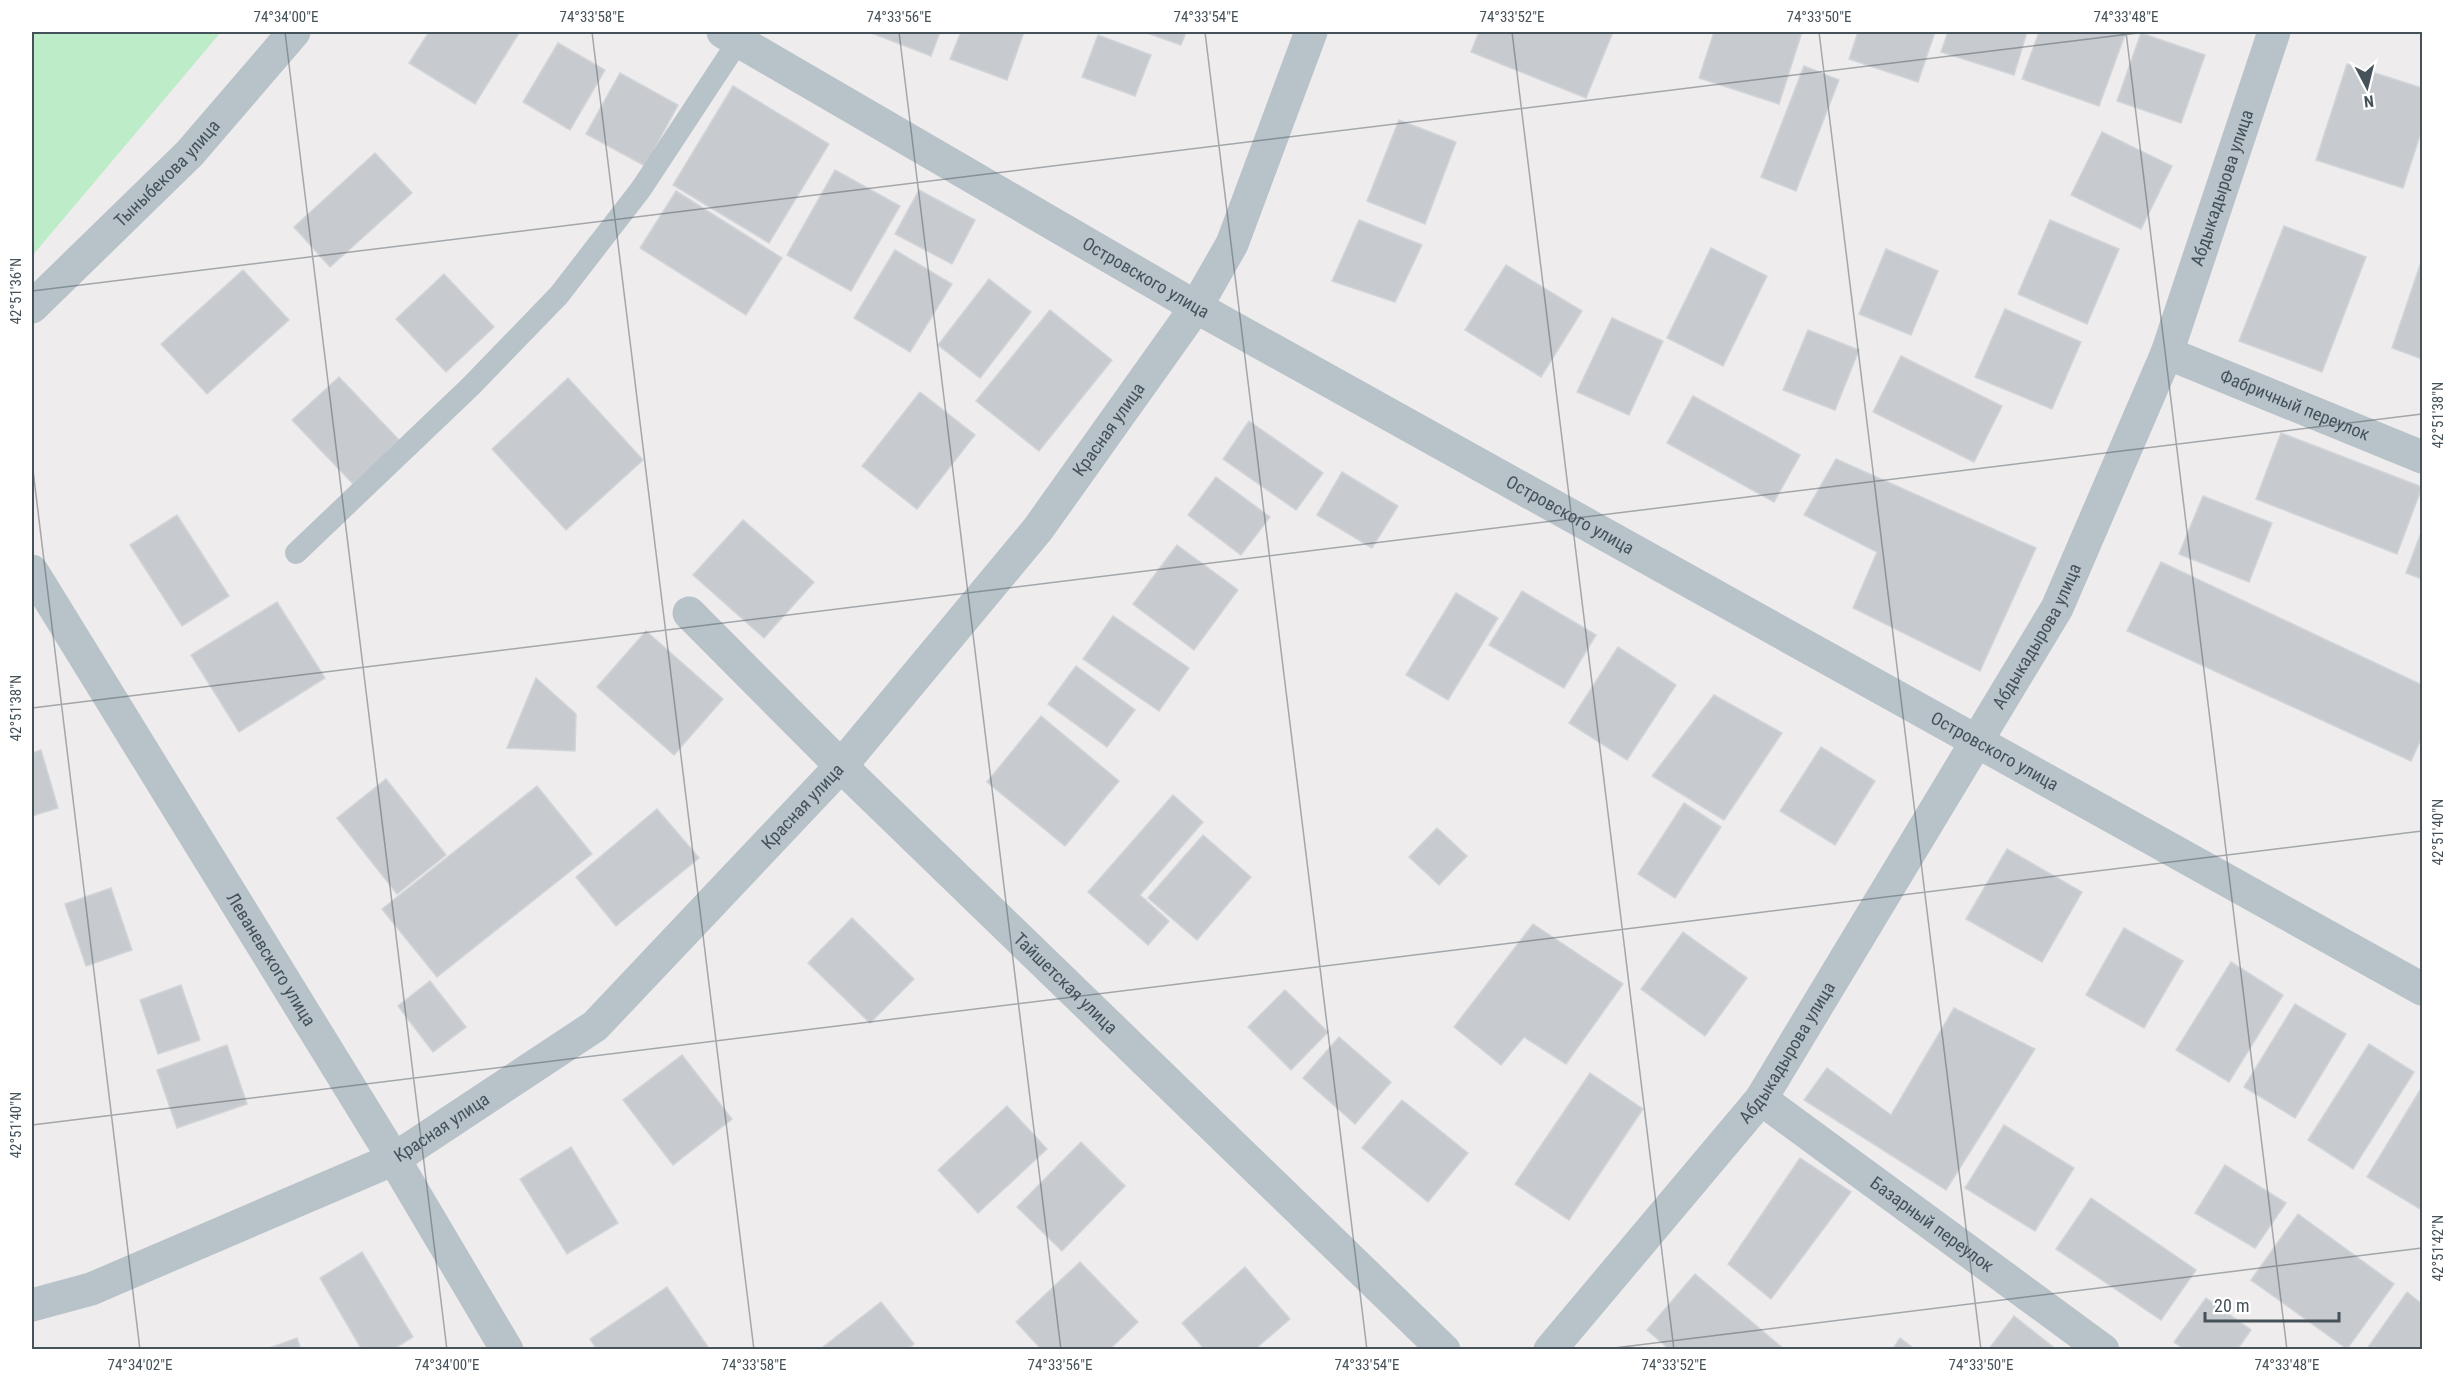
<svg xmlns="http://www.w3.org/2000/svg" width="2454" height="1381" font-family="'Roboto Condensed',sans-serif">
<rect width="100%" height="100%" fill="#efeced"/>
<!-- green -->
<path fill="#bcecc8" d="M32,32h189l-189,224z"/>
<!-- building -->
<g fill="#c7cacf" stroke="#d1d4d8" stroke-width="1.5">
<path d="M429,32h88l2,1 -44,71 -66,-41z"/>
<path d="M869,32h71l-9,24z"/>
<path d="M961,32h63l-17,48 -57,-21z"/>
<path d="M1144,32h42l-5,13z"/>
<path d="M1479,32h134l-27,66 -115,-46z"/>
<path d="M1714,32h88l-23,72 -80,-26z"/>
<path d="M1858,32h77l-17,50 -69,-23z"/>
<path d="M1948,32h79l-13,43 -73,-23z"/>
<path d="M2039,32h87l-27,74 -77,-27z"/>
<path d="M2141,33l64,22 -24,68 -64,-22z"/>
<path d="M1098,35l53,20 -16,41 -53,-19z"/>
<path d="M558,43l47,27 -35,60 -47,-28z"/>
<path d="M2347,64l75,24v41l-19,59 -87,-28z"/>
<path d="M1804,66l35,14 -43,111 -35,-14z"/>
<path d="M620,73l58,32 -33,61 -59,-32z"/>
<path d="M733,86l96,58 -60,99 -96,-58z"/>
<path d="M1399,120l57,22 -31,82 -58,-23z"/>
<path d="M2102,132l70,34 -31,63 -70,-34z"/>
<path d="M375,153l37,40 -82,74 -36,-40z"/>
<path d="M835,170l65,36 -49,85 -64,-36z"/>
<path d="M919,190l56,30 -23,44 -57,-30z"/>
<path d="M676,191l106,67 -36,57 -106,-67z"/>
<path d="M1359,220l63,25 -27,57 -63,-21z"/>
<path d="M2050,220l69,29 -32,75 -69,-30z"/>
<path d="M2284,226l82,31 -44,115 -83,-31z"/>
<path d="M1711,248l56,28 -44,90 -56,-28z"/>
<path d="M1886,249l52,22 -27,64 -52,-21z"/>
<path d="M895,250l57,34 -42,68 -56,-34z"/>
<path d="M2422,259v100l-30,-11z"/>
<path d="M1506,265l76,46 -41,66 -76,-47z"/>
<path d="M243,270l46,50 -82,74 -46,-50z"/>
<path d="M444,274l50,53 -48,45 -50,-53z"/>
<path d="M989,279l42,33 -51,66 -42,-33z"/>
<path d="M2005,309l76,33 -29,67 -77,-32z"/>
<path d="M1050,310l62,50 -73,91 -63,-50z"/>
<path d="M1612,318l51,23 -34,74 -52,-23z"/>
<path d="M1808,330l51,20 -24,60 -52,-20z"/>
<path d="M1901,356l101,50 -28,56 -101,-50z"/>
<path d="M339,377l60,63 -46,44 -61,-64z"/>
<path d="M568,378l75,82 -77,70 -74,-81z"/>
<path d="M920,392l55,43 -58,74 -55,-43z"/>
<path d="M1693,396l107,59 -26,47 -107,-59z"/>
<path d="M1249,421l74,52 -27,37 -73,-51z"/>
<path d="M2281,433l141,54 -25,67 -141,-55z"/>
<path d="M1836,459l200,89 -56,123 -127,-63 24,-56 -73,-37z"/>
<path d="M1342,472l56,34 -26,42 -55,-33z"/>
<path d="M1216,477l54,40 -29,38 -53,-40z"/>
<path d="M2203,496l69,27 -23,59 -70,-28z"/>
<path d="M177,515l52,81 -47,30 -52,-81z"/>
<path d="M743,520l71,62 -50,56 -71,-63z"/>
<path d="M2422,530v49l-16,-6z"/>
<path d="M1177,545l61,45 -44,60 -61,-46z"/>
<path d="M2161,562l261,123v52l-11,24 -284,-130z"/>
<path d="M1522,591l74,44 -32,53 -75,-43z"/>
<path d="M1456,593l42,25 -50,82 -42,-25z"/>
<path d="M277,602l48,76 -86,54 -48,-77z"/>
<path d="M1113,616l76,52 -30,43 -76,-52z"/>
<path d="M646,631l77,68 -49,56 -77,-68z"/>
<path d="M1618,647l58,38 -49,75 -58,-37z"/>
<path d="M1076,666l59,44 -28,37 -59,-43z"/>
<path d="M536,678l40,36 -1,37 -68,-3z"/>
<path d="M1714,695l68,38 -58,87 -72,-44z"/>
<path d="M1041,716l78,65 -54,65 -78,-64z"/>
<path d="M1821,747l54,34 -40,64 -55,-34z"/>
<path d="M41,750l17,58 -26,8v-63z"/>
<path d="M386,779l60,76 -49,39 -60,-76z"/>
<path d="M537,786l55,68 -155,123 -55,-68z"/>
<path d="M1173,795l30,27 -63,73 29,26 -21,24 -60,-53z"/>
<path d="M1684,803l37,24 -46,71 -37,-24z"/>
<path d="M657,809l42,49 -83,68 -40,-49z"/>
<path d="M1437,828l30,28 -28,29 -30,-28z"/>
<path d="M1203,835l48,42 -54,63 -49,-42z"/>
<path d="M2007,849l75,43 -40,70 -76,-43z"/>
<path d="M111,888l21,62 -46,16 -21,-62z"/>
<path d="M852,918l62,61 -44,44 -62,-60z"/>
<path d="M1533,924l90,60 -57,80 -42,-27 -23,28 -47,-38z"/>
<path d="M2124,928l59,33 -39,67 -58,-33z"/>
<path d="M1683,932l64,46 -42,58 -64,-47z"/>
<path d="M2231,962l52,33 -54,87 -53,-32z"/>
<path d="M430,981l36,46 -33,25 -35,-46z"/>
<path d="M181,985l19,55 -42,14 -18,-54z"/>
<path d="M1285,990l43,42 -37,38 -43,-43z"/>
<path d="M2295,1004l51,30 -51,84 -51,-31z"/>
<path d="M1954,1008l81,41 -89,141 -142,-90 23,-32 64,47z"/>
<path d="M1339,1037l52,45 -36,42 -52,-46z"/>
<path d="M2369,1044l45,28 -61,97 -45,-29z"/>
<path d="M227,1045l20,59 -70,24 -20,-58z"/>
<path d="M682,1055l50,64 -59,46 -50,-65z"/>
<path d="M1590,1073l53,36 -74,111 -54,-36z"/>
<path d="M2422,1087v118l-2,4 -53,-32z"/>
<path d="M1402,1100l66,53 -40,49 -66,-54z"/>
<path d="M1007,1106l40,43 -69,64 -40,-43z"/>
<path d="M2004,1125l70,43 -39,63 -70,-43z"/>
<path d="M1081,1142l44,44 -63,65 -45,-44z"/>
<path d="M571,1147l47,76 -51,31 -47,-75z"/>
<path d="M1800,1158l51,34 -80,107 -43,-35z"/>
<path d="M2225,1165l61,38 -31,45 -60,-35z"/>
<path d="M2091,1198l105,72 -35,50 -105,-71z"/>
<path d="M2298,1214l96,70 -47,65 -96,-69z"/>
<path d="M362,1252l51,85 -21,13h-30l-42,-72z"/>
<path d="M1080,1262l58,60 -29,28h-67l-26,-28z"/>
<path d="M1245,1267l45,52 -36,31h-49l-23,-27z"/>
<path d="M1695,1274l90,76h-115l-23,-20z"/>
<path d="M667,1287l43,63h-113l-7,-11z"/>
<path d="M2407,1292l15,12v46h-56z"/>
<path d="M2206,1298l45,32 -14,20h-52l-11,-8z"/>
<path d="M881,1302l33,42 -7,6h-82l-2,-3z"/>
<path d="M2014,1316l43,34h-69z"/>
<path d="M297,1338l4,12h-37z"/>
<path d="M1900,1338l16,12h-24z"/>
</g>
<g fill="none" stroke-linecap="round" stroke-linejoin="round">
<!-- service -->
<path stroke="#b8c3c9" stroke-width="22" d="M296,553l175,-167 88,-91 82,-106 98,-149"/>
<!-- minor -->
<g stroke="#b8c3c9" stroke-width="33">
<path id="s1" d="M723,32l473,275 1226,682"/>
<path id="s2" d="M32,307l158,-154 104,-121"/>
<path id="s3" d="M2167,353l255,104"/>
<path id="s4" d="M32,571l362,588 113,191"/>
<path id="s5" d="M689,613l152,153 603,584"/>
<path id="s6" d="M1761,1099l342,251"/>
<path id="s7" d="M32,1305l59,-16 303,-130 201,-133 246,-260 197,-237 158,-222 36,-63 79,-212"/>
<path id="s8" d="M1550,1350l211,-251 296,-491 110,-255 107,-321"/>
</g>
</g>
<!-- ticks -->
<path fill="none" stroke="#465259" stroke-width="1.5" stroke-opacity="0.45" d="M285,32l162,1318M592,32l162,1318M899,32l162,1318M1205,32l162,1318M1512,32l162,1318M1819,32l162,1318M2126,32l161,1318M32,291l2114,-259M32,462l108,888M32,708l2390,-294M32,1125l2390,-294M1598,1350l824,-102"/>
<g text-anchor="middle" stroke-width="4.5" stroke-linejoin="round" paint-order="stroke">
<!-- street labels -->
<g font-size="18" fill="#465259" stroke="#fff">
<text dy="6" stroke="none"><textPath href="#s2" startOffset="190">Тыныбекова улица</textPath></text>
<text dy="6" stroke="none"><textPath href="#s8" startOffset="1353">Абдыкадырова улица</textPath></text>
<text dy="6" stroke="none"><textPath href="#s1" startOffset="489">Островского улица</textPath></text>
<text dy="6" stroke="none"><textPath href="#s3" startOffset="138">Фабричный переулок</textPath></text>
<text dy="6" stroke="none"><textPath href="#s7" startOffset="1420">Красная улица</textPath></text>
<text dy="6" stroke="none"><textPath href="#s1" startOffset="975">Островского улица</textPath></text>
<text dy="6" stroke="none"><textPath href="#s8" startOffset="867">Абдыкадырова улица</textPath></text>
<text dy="6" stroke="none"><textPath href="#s1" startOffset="1461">Островского улица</textPath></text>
<text dy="6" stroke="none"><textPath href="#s7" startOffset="934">Красная улица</textPath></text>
<text dy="6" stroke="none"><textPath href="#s4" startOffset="456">Леваневского улица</textPath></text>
<text dy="6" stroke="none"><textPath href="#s5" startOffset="528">Тайшетская улица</textPath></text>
<text dy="6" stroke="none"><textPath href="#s8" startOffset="381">Абдыкадырова улица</textPath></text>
<text dy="6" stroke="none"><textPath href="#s7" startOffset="448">Красная улица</textPath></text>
<text dy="6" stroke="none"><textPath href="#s6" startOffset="212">Базарный переулок</textPath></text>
</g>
</g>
<!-- border -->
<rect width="2454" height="1381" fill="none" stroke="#ffffff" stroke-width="66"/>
<!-- north arrow -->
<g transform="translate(2367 87) rotate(173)" stroke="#ffffff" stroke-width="4.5" paint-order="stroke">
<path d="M0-4.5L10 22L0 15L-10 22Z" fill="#465259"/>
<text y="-9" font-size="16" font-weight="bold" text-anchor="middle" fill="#465259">N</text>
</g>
<!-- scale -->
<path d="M2205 1312v9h134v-9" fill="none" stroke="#465259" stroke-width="3"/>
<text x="2214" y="1312" font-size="18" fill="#465259" stroke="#ffffff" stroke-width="4.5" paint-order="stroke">20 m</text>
<rect x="33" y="33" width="2388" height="1315" fill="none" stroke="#465259" stroke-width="2"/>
<g font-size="15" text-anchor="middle" fill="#465259">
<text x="286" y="22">74°34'00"E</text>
<text x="592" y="22">74°33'58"E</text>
<text x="899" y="22">74°33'56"E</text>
<text x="1206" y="22">74°33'54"E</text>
<text x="1512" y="22">74°33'52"E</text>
<text x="1819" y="22">74°33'50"E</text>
<text x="2126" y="22">74°33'48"E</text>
<text transform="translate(16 291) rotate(-90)" y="5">42°51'36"N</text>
<text transform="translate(2438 415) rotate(-90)" y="5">42°51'38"N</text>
<text transform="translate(16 708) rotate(-90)" y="5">42°51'38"N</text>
<text transform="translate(2438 832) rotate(-90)" y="5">42°51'40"N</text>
<text transform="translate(16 1125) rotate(-90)" y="5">42°51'40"N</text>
<text transform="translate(2438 1248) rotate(-90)" y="5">42°51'42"N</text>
<text x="140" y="1370">74°34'02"E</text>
<text x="447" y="1370">74°34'00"E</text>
<text x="754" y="1370">74°33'58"E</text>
<text x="1060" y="1370">74°33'56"E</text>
<text x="1367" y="1370">74°33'54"E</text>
<text x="1674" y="1370">74°33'52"E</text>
<text x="1981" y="1370">74°33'50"E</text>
<text x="2287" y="1370">74°33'48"E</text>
</g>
</svg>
